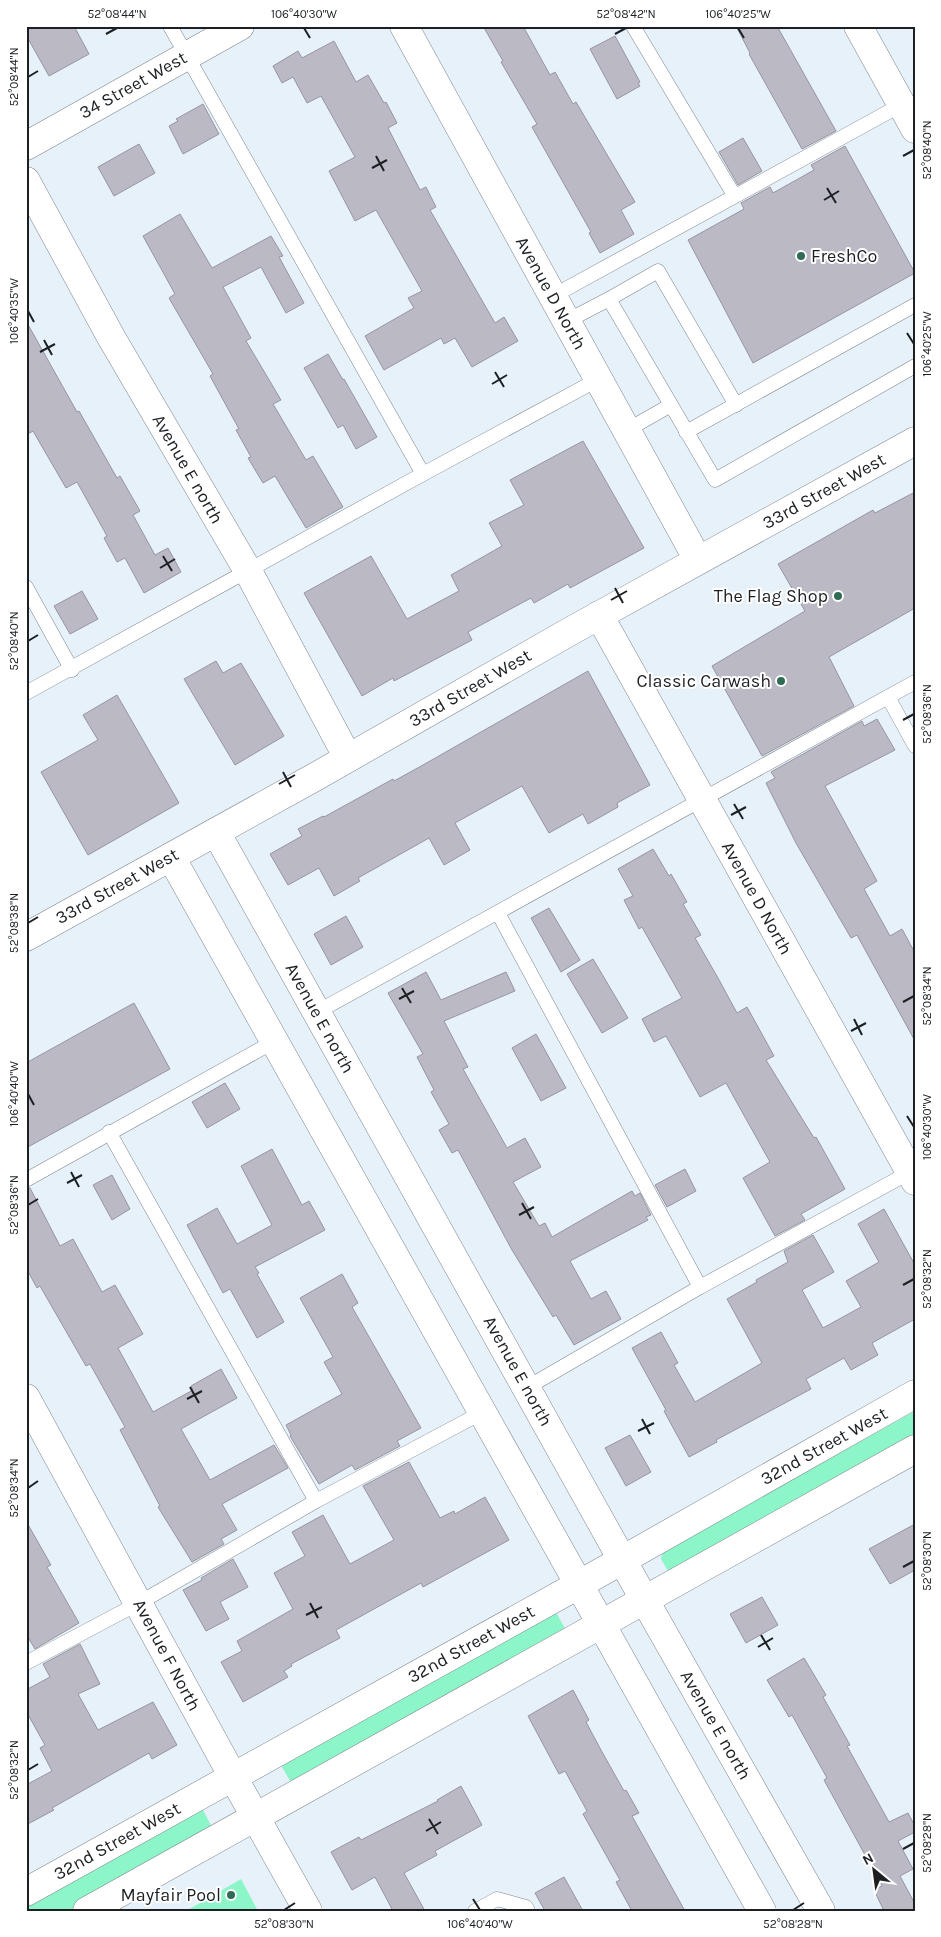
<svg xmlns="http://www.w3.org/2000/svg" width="941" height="1937" font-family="Karla,sans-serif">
<rect width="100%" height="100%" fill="#e7f1fa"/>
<!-- green -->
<g fill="#8cf6c8">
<path d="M915,1411v32l-244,133 -10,-17 1,-7z"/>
<path d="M553,1613l4,1 11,20 -275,152 -11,-19 2,-4z"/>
<path d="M203,1810l10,19 -2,4 -139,78h-46v-4l173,-96z"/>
<path d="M241,1879l17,32h-72z"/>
</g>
<!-- building -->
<g fill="#bbb9c4" stroke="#9695a0">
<path d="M26,26h48l15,28 -40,22 -23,-41z"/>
<path d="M483,26h40l27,49 5,-3 18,32 3,-2 59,100 -14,8 13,24 -34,19 -11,-20 2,-1 -59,-105 5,-3 -36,-62 2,-1z"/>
<path d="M736,26h41l59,105 -34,18 -53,-95 1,-1z"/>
<path d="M615,36l25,46 -2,1 2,3 -23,13 -27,-50z"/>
<path d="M334,41l22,41 12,-7 16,28 2,-1 11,21 -9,5 32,62 6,-3 10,20 -6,3 65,113 9,-6 14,24 -46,26 -17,-29 -11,6 -3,-6 -57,32 -19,-34 49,-28 -6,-10 14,-7 -46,-81 -21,11 -26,-50 26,-14 -34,-61 -14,7 -14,-26 -11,6 -9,-17 25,-15 4,7z"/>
<path d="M203,104l16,30 -36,20 -14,-28 9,-5 -2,-2z"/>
<path d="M743,138l19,33 -24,14 -19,-33z"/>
<path d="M139,144l16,29 -41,23 -16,-29z"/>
<path d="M845,146l70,127 -162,90 -65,-123 56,-31 -3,-6 29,-16 3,6 41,-23 -3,-5z"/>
<path d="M180,214l32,54 59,-32 12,20 -4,1 25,46 -18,10 -25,-46 -38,20 28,51 -5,3 35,59 -8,4 33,56 7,-4 30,51 -37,21 -31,-52 -12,7 -15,-25 3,-1 -15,-27 3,-1 -29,-53 3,-2 -44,-76 6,-4 -32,-58z"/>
<path d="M26,321l51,91 2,-1 38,67 3,-2 20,35 -7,4 22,40 13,-7 13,24 -37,21 -19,-35 -8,4 -13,-24 3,-2 -30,-54 -11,6 -33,-57 -7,4z"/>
<path d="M328,354l15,26 1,-1 33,58 -21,12 -13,-24 -5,3 -34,-60z"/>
<path d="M583,441l61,107 -74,40 -2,-4 -34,19 -3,-5 -63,34 4,8 -78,41 -1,-3 -31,18 -58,-103 67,-37 36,63 52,-28 -8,-16 51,-29 -13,-23 35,-18 -14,-25z"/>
<path d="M915,492v116l-86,49 25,49 -92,50 -50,-90 93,-55 -27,-47 95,-54 2,3z"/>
<path d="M82,591l16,28 -28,15 -16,-28z"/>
<path d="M216,661l7,12 18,-10 43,73 -49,29 -51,-86z"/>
<path d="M588,671l62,114 -33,18 1,4 -30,17 -5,-10 -34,19 -27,-47 -67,37 15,27 -26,15 -15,-27 -71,40 2,3 -26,15 -15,-28 -31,17 -18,-31 32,-18 -4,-7 25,-13 1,1 69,-38 1,2 29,-16z"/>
<path d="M117,695l62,108 -91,52 -47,-83 57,-32 -15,-25z"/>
<path d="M877,719l18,31 -70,36 52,95 -13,8 26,47 12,-7 13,24v88l-58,-106 -6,3 -55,-95 -30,-60 9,-5 -4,-6 91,-51 2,5z"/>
<path d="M653,849l16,27 2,-2 16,28 -4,2 18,31 -6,3 23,40 19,35 10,-6 27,49 -8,4 48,78 2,-1 29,52 -44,25 4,6 -30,16 -32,-58 27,-16 -44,-79 -26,14 -34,-61 -12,6 -12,-23 40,-21 -40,-71 -3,2 -15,-29 9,-4 -15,-27z"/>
<path d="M549,908l31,52 -19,12 -30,-54z"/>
<path d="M346,916l17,31 -32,18 -17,-31z"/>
<path d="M593,959l35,59 -26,15 -35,-59z"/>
<path d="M426,972l15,28 65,-28 9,19 -71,30 24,46 -5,2 44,79 18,-10 16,29 -28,15 26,44 6,-3 7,14 80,-46 3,5 5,-3 11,22 -5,2 2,3 -78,41 21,38 15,-8 15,28 -47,26 -18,-30 -3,2 -41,-67 -54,-100 -6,3 -13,-23 10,-6 -18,-32 3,-2 -17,-33 6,-3 -35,-61z"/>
<path d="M134,1003l36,66 -144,79v-85z"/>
<path d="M536,1034l30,54 -25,13 -29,-53z"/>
<path d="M225,1083l15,26 -33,19 -15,-26z"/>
<path d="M272,1149l30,56 7,-4 16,29 -70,37 4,6 -2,1 27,48 -27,16 -27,-49 -7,4 -36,-68 30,-17 20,36 35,-19 -31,-59z"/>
<path d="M685,1169l11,22 -29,16 -12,-22z"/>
<path d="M112,1175l18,34 -18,11 -19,-35z"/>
<path d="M30,1188l30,58 13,-7 29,53 13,-7 28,49 -25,14 35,64 40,-22 -2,-4 30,-17 16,29 -56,31 29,51 64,-35 14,23 -66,36 15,26 -16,9 3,5 -32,18 -34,-55 2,-1 -40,-76 5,-3 -35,-63 -4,2 -46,-80 -3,2 -11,-20v-79z"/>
<path d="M884,1209l31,56v54l-43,24 6,12 -27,15 -7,-12 -38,21 5,10 -95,51 1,2 -28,15 -25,-46 2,-1 -34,-62 29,-16 17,31 -4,2 21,37 67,-39 -35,-64 30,-17 -1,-2 32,-18 -4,-11 29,-16 21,37 -32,18 21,38 38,-21 -15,-26 33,-19 -21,-38z"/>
<path d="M342,1274l16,29 -6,4 69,121 -24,13 3,5 -45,24 -3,-5 -33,19 -29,-48 1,-1 -5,-10 56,-31 -18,-32 9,-5 -33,-59z"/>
<path d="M630,1435l21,37 -25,14 -21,-38z"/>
<path d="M409,1462l31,56 14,-7 1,3 30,-17 24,43 -86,47 -2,-4 -85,47 4,8 -49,26 1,2 -8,5 4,6 -45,25 -22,-40 21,-11 -5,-10 56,-32 -19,-36 31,-17 -13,-24 31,-17 27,49 44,-24 -31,-54z"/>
<path d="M26,1521l25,44 -4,2 32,56 -44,26 -9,-15z"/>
<path d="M915,1524v46l-25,14 -21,-35z"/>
<path d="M233,1559l15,28 -28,15 9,17 -23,12 -23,-41 19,-10 -1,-2z"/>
<path d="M762,1597l16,28 -32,18 -16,-29z"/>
<path d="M80,1644l20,40 -22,10 20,36 55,-28 24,43 -25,14 -3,-6 -97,55 2,2 -28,15v-40l26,-14 -12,-23 5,-3 -19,-34v-21l24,-13 -7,-13z"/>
<path d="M804,1658l22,37 -3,2 27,48 -3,1 42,76 19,-9 7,13v6l-17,9 15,28 -13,7 15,28v7h-31l-10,-21 8,-4 -58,-106 3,-2 -35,-63 -3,2 -22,-37z"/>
<path d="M573,1690l16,30 -3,2 15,28 23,41 2,-1 13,23 -7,3 53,95h-53l-16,-29 4,-2 -37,-66 4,-3 -22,-40 -6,3 -31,-58z"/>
<path d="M461,1786l21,39 -47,26 2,4 -33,18 21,38h-32l-18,-34 -23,13 -21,-38 28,-15 2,3 77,-39 -1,-1z"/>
<path d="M564,1877l19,34h-38l-10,-18z"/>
</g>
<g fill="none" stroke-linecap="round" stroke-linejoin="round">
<defs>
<g id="service">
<path d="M170,26l253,448"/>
<path d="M633,26l101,169"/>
<path d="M553,296l348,-191"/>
<path d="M567,321l42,-22"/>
<path d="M736,405l-78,-134 -49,28 106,181 200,-114"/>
<path d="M627,430l44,-25"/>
<path d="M686,432l229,-127"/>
<path d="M26,587l46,83"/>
<path d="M26,693l397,-219 176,-95"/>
<path d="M888,697l27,49"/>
<path d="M498,913l202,374"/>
<path d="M317,1012l598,-330"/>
<path d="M109,1132l207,369"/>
<path d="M26,1180l249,-139"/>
<path d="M528,1387l172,-100 214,-117"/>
<path d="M26,1663l113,-60 177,-102 167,-89"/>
<path d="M475,1911l22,-12 29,8 2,4"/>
</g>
<g id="minor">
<path d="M404,26l294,534"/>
<path d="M858,26l57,103"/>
<path d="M26,146l214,-120"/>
<path d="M26,181l85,156 137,234 100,187"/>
<path d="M599,615l316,566"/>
<path d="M216,832l428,767 177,312"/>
<path d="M171,857l591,1054"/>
<path d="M26,1398l207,379 75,134"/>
<path d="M26,1892l554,-308 335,-190"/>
<path d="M87,1911l828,-462"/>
</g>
<path id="secondary" d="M26,937l289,-160 254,-145 346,-191"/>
</defs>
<!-- service casing -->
<use href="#service" stroke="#7e878f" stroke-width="15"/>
<!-- minor casing -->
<use href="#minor" stroke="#7e878f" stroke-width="29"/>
<!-- secondary casing -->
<use href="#secondary" stroke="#7e878f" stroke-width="29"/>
<!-- service -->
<use href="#service" stroke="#fff" stroke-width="14"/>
<!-- minor -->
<use href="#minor" stroke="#fff" stroke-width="28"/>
<!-- secondary -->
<use href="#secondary" stroke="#fff" stroke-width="28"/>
</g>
<!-- ticks -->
<path fill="none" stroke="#1c2023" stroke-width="2" d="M304,28l6,10M738,28l6,10M106,34l11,-6M615,34l11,-6M28,77l10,-6M376,156l8,15M903,156l11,-6M372,168l15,-8M827,188l9,15M824,200l15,-9M28,311l6,11M907,333l7,11M44,340l8,15M40,352l15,-8M495,372l9,15M492,384l15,-9M163,556l9,15M160,568l15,-9M615,588l8,15M611,600l16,-9M28,641l10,-6M903,720l11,-6M283,772l8,15M279,784l16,-9M734,804l9,15M731,815l15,-8M28,923l10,-6M402,988l9,15M399,999l15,-8M903,1002l11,-6M854,1019l8,16M851,1031l15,-8M28,1094l6,11M907,1116l7,11M71,1172l8,15M67,1183l15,-8M522,1203l9,16M28,1205l10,-6M519,1215l15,-8M903,1285l11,-6M190,1387l9,16M187,1399l15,-8M642,1419l8,15M638,1431l16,-8M28,1488l10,-7M903,1567l11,-6M310,1603l8,15M306,1615l16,-8M761,1635l9,15M758,1647l15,-9M28,1770l10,-6M429,1819l9,15M426,1831l15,-9M903,1849l11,-6M473,1899l7,11M284,1910l11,-7M793,1910l11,-7"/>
<!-- markers -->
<g fill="#306b54" stroke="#fff" stroke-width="2">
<circle cx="801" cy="256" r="5"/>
<circle cx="838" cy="596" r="5"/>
<circle cx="781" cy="681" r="5"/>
<circle cx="231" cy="1895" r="5"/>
</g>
<g text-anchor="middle" stroke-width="4" stroke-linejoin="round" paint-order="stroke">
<!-- street labels -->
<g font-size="18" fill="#1c2023" stroke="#fff">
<text transform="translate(133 85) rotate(-29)" y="6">34 Street West</text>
<text transform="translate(551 293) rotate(61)" y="6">Avenue D North</text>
<text transform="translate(188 469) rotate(60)" y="6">Avenue E north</text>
<text transform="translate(824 491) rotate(-29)" y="6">33rd Street West</text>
<text transform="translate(470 688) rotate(-30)" y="6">33rd Street West</text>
<text transform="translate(117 886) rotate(-29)" y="6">33rd Street West</text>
<text transform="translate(757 898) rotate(61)" y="6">Avenue D North</text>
<text transform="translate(320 1018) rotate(61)" y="6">Avenue E north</text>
<text transform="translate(518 1371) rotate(61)" y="6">Avenue E north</text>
<text transform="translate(824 1446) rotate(-29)" y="6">32nd Street West</text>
<text transform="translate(471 1644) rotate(-29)" y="6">32nd Street West</text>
<text transform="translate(167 1655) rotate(62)" y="6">Avenue F North</text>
<text transform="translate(716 1725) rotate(60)" y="6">Avenue E north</text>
<text transform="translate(117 1841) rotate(-29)" y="6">32nd Street West</text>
</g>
<!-- poi labels -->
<g font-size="18" fill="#1c2023" stroke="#fff" text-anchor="end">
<text x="811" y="262" text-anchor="start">FreshCo</text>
<text x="828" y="602">The Flag Shop</text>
<text x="771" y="687">Classic Carwash</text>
<text x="221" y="1901">Mayfair Pool</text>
</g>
</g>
<!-- border -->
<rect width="941" height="1937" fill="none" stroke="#ffffff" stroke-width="55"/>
<!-- north arrow -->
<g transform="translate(874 1870) rotate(331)" stroke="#ffffff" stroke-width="4" paint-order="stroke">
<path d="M0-4L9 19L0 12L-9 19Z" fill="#1c2023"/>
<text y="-8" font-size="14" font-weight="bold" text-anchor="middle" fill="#1c2023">N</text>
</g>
<rect x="28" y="28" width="886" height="1882" fill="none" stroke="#1c2023" stroke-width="2"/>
<g font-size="12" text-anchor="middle" fill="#1c2023">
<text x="117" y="18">52°08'44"N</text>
<text x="304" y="18">106°40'30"W</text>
<text x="626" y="18">52°08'42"N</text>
<text x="738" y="18">106°40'25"W</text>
<text transform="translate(14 77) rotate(-90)" y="4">52°08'44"N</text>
<text transform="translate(927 150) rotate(-90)" y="4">52°08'40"N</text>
<text transform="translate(14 311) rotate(-90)" y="4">106°40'35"W</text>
<text transform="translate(927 344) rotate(-90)" y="4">106°40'25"W</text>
<text transform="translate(14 641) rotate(-90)" y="4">52°08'40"N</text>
<text transform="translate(927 714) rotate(-90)" y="4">52°08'36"N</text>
<text transform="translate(14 923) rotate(-90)" y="4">52°08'38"N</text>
<text transform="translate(927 996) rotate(-90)" y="4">52°08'34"N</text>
<text transform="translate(14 1094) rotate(-90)" y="4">106°40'40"W</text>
<text transform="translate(927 1127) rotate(-90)" y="4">106°40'30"W</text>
<text transform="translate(14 1205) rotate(-90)" y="4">52°08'36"N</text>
<text transform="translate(927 1279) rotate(-90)" y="4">52°08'32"N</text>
<text transform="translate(14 1488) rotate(-90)" y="4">52°08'34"N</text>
<text transform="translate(927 1561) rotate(-90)" y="4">52°08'30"N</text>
<text transform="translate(14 1770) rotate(-90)" y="4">52°08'32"N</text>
<text transform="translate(927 1843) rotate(-90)" y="4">52°08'28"N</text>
<text x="284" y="1928">52°08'30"N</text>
<text x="480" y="1928">106°40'40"W</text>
<text x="793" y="1928">52°08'28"N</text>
</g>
</svg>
